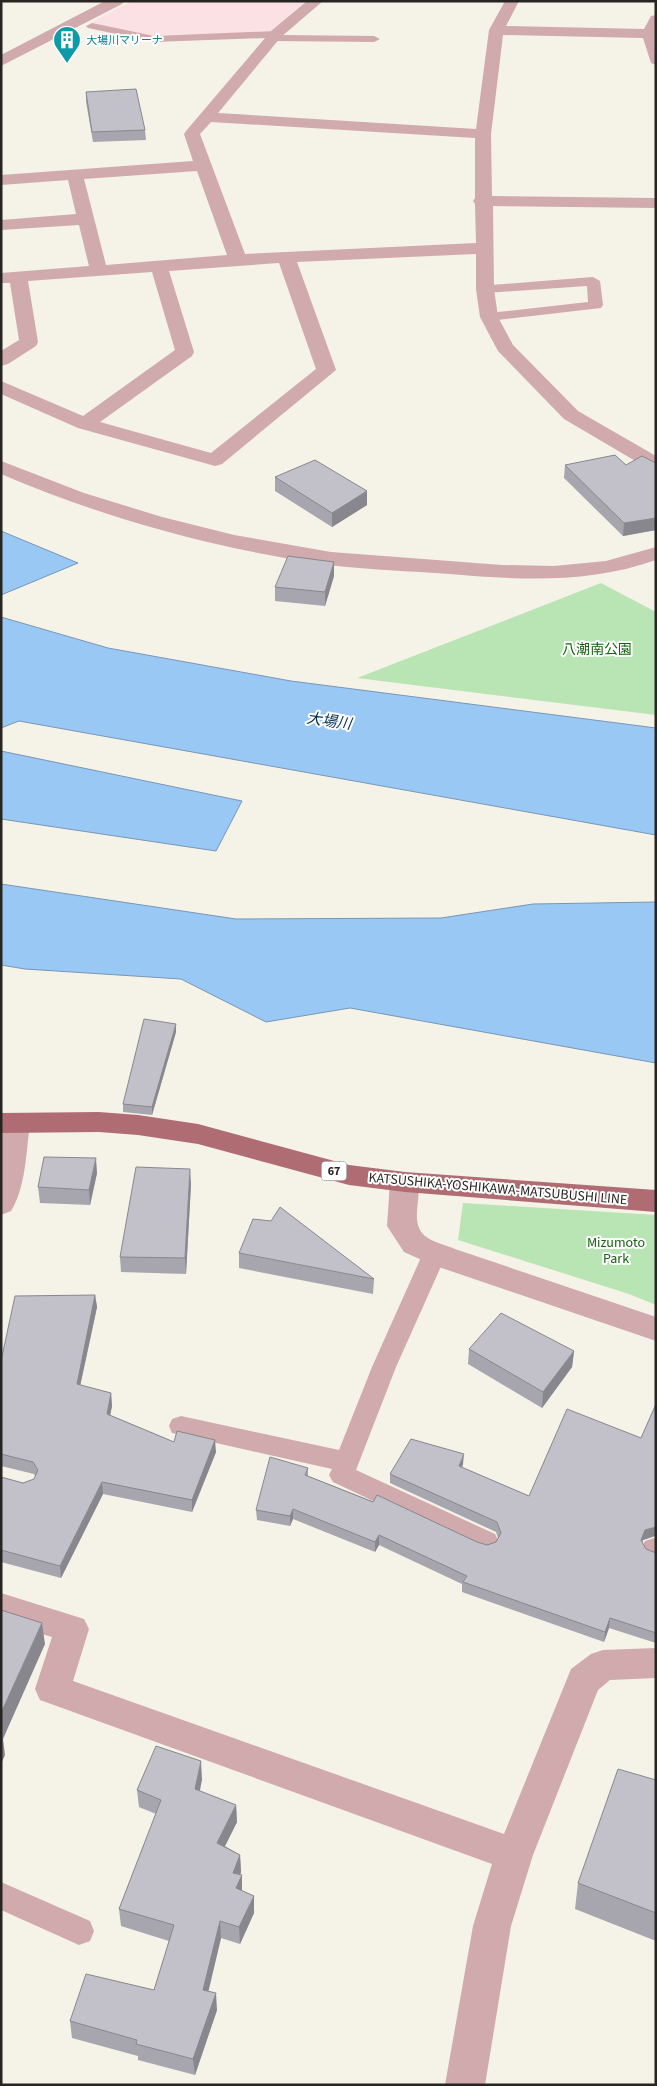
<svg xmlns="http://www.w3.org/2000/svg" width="657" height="2086" font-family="'Source Sans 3','Noto Sans JP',sans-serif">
<rect width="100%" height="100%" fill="#f5f2e8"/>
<!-- education -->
<path fill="#fbe0e4" d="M132,1h174l-39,33 -118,1 -59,-12z"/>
<!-- green -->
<g fill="#b9e5b4">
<path d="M601,583l55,29v103l-299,-37z"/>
<path d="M463,1203l193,12v90l-27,-11 -171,-54z"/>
</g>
<!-- water -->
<g fill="#9ac8f5" stroke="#7797b5">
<path d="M1,531l77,32 -77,32z"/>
<path d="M1,617l107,31 183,33 365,47v107l-637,-114 -18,7z"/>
<path d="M1,751l241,50 -26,50 -215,-32z"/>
<path d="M1,884l235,35 205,-1 92,-14 123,-2v161l-306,-55 -84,14 -85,-43 -156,-10 -24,-4z"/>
</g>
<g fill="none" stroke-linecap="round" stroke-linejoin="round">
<!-- service -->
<g fill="#d0aaac" fill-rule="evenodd">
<path d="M92,23l62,13 122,-5 4,1 1,3 93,1 6,3 -6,3 -102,-1 -6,-3 -112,4 -66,-14 -2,-2z"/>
<path d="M593,277l7,4 3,24 -2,3 -112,13 -5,-1 -2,-3 2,-3 5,-1 99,-11 -1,-16 -102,7 -7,-4 2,-3z"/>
<path d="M435,1244l8,3 4,6 -51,114 -40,103 139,64 4,8 -4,8 -9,3 -9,-3 -144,-68 -4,-7 3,-6 -160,-36 -3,-7 3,-7 9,-3 158,34 33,-83 51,-114 4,-6z"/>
<path d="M654,1538l2,1v22l-11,-4 -4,-8 4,-8z"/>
<path d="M1,1882l89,39 4,10 -4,10 -11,4 -78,-35z"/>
</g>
<!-- minor -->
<g fill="#d0aaac" fill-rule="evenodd">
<path d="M105,1h19l-2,3 -121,62v-11z"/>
<path d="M307,1h16l-42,36 -63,76 258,16 13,-99 16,-29h14l-13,25 138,3 7,-13 5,-1v50l-5,-2 -8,-25 -140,-3 -12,99 1,62 164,2v10l-163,-2 1,83 4,28 15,28 65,66 78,45v15l-7,-2 -85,-50 -66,-68 -18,-34 -4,-28v-35l-179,8 39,108 -114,94 -7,2 -7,-2 -130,-36 -77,-34v-13l82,35 92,-66 -23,-78 -124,9 10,61 -2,4 -28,18 -7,2v-15l18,-11 -9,-57h-9v-10l88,-7 -10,-41 -78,5v-10l75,-6 -8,-34 -67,5v-10l192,-14 -9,-27 2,-3 85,-100zM211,122l264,16v60l-2,3 2,3 1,39 -231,11 -45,-120zM197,171l30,84 -121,10 -22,-86zM279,263l37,106 -105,84 -111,-31 92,-66 2,-4 -25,-81z"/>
<path d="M1,461l83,32 78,24 72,18 97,17 171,13 52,1 52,-5 50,-14v13c-68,24 -136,20 -206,14 -40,-3 -81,-4 -121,-9 -112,-16 -223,-46 -328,-91z"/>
<path d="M16,1114l10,3 4,7c-4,28 -4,63 -19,87l-10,4v-88l5,-10z"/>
<path d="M1,1593l83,26 5,10 -16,52 431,153 67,-165 20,-15 12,-4 53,-2v30l-46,2 -12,10 -65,165 -22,71 -26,159h-40l28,-159 19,-62 -452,-164 -5,-11 17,-52 -51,-15z"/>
</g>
<!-- tertiary -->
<path fill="#d0aaac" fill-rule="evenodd" d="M405,1172l10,3c11,18 -8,45 10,61 7,6 21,9 30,13l201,68v24l-223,-76 -29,-13 -17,-26 3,-44 5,-7z"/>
<!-- primary -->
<path fill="#af6c73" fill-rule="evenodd" d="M99,1112l39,3 60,9 151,41 56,7 251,18v22l-251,-20 -56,-7 -151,-41 -60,-9 -39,-3 -98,1v-20z"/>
</g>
<!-- wall -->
<g fill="#a7a6ae">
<path d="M86,92l59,38 1,10 -53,2 -7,-40z"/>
<path d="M656,463v67l-33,6 -59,-58 1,-13h61z"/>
<path d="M275,477l92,14v14l-35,22 -57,-36z"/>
<path d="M334,562v14l-9,30 -50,-5v-14z"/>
<path d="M176,1032l-24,83 -29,-3v-8z"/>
<path d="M97,1173l-7,32 -50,-2 -2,-16z"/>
<path d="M191,1184l-5,90 -65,-2 -1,-15z"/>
<path d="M239,1253l135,26 -1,15 -134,-26z"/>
<path d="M95,1295l2,12 -17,78 31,8 1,13 -2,9 64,27 42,10 -24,60 -89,-18 -42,84 -60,-16v-85l22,6 11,-4 1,-3 -1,-2 -33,-8v-105z"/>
<path d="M469,1349l105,2 -2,16 -30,41 -74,-44z"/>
<path d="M656,1404v133l-1,-1 -12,4 -1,3 4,6 10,4v90l-47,-15 -5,14 -142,-50v-8l-83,-39 -4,7 -82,-33 -3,7 -33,-6 -1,-10 52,-42v8l169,66 10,3 9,-3 2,-4 -2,-6 -106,-49v-9l73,-10 -1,4 67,28 112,-58z"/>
<path d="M202,1779l-2,12 36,14 1,17 -12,24 15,9 1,17 -1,3 2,16 12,5v17l-14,31 -19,-6 -13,53 9,19 -22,65 -57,-15v-4l-66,-18 -2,-17 84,-31 15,-49 -48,-15 -2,-17 37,-95 -17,-7 -2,-17z"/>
<path d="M656,1780v161l-81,-32 3,-26z"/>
</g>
<!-- shaded-wall -->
<g fill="#88878d">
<path d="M367,491v14l-35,22v-14z"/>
<path d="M656,518v12l-33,6 1,-13z"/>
<path d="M334,562v14l-9,30v-14z"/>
<path d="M176,1024v8l-24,83v-8z"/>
<path d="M96,1158l1,15 -7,32 -1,-15z"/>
<path d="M190,1169l1,15 -5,90 -1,-16z"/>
<path d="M95,1295l2,12 -19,89 -1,-12z"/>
<path d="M574,1351l-2,16 -30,41 1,-16z"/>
<path d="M111,1393l1,13 -4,20 -1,-12z"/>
<path d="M215,1440l1,12 -24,60v-12z"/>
<path d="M464,1454l-1,10 -4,12v-10z"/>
<path d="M102,1482l1,12 -42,84 -1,-12z"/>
<path d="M293,1509v10l-3,7v-10z"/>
<path d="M656,1527l-1,9 -12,4 -4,10 2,-10 4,-10z"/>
<path d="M379,1535v10l-4,7v-10z"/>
<path d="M610,1618l-1,10 -5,14 1,-10z"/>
<path d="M42,1623l3,21 -42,95 2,16 -4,9v-51z"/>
<path d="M201,1761l1,18 -6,28 -1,-18z"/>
<path d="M236,1805l1,17 -19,38 -1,-17z"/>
<path d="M240,1855l1,17 -7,18 -1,-17z"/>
<path d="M242,1875v17l-6,-4z"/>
<path d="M254,1896v17l-14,31 -1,-17z"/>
<path d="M220,1921l1,17 -16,68 -2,-16z"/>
<path d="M216,1993l1,17 -22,65 -2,-16z"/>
</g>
<!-- building -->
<g fill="#c2c1ca" stroke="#88878d">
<path d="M136,89l9,41 -53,2 -6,-40z"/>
<path d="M615,455l11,10 16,-9 14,7v55l-32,5 -59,-58z"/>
<path d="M315,460l52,31 -35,22 -57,-36z"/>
<path d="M288,556l46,6 -9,30 -50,-5z"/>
<path d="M144,1019l32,5 -24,83 -29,-3z"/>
<path d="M44,1157l52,1 -7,32 -51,-3z"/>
<path d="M136,1167l54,2 -5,89 -65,-1z"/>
<path d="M280,1207l94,72 -135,-26 14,-34 18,2z"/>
<path d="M95,1295l-18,89 34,9 -4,21 67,28 3,-11 38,9 -23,60 -90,-18 -42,84 -59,-16v-73l22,6 11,-4 4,-9 -5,-8 -32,-8v-93l14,-65z"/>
<path d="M501,1313l73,38 -31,41 -74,-43z"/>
<path d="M656,1404v123l-11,3 -4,10 5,9 10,4v80l-46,-15 -5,14 -142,-50 4,-6 -88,-41 -4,7 -82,-33 -3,7 -34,-6 14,-53 38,11 -3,7 68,27 4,-7 100,47 10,3 9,-3 5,-9 -4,-11 -107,-48 21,-35 53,15 -5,12 70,30 38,-87 74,29z"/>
<path d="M1,1610l41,13 -41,90z"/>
<path d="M156,1746l45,15 -6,28 41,16 -19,38 23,12 -7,18 9,2 -6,13 18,8 -15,31 -19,-6 -17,69 13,3 -23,66 -57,-15 1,-4 -67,-19 16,-47 68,16 20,-65 -55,-16 42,-109 -24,-10z"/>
<path d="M618,1769l38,11v133l-78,-30z"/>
</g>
<!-- icons -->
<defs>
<symbol id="building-pin" viewBox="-11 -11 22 30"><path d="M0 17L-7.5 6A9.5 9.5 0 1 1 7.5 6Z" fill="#0f9aa8" stroke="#fff"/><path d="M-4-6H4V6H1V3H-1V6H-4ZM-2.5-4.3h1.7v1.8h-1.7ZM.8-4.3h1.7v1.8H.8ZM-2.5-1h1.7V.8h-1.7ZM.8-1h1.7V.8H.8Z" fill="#fff"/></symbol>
</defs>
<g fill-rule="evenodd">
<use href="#building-pin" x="51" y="24" width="32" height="43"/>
</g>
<g text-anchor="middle" stroke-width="4" stroke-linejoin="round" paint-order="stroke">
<!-- far-culture labels -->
<g font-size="11" fill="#0d838f" stroke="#fff" text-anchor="start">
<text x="86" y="44">大場川マリーナ</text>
</g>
<!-- shield labels -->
<rect fill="#fff" stroke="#676664" stroke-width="1" x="321.5" y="1161.5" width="25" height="19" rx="4"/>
<g font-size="12" font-weight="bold" fill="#262521">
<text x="334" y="1175">67</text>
</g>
<!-- park labels -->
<g font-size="14" fill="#176011" stroke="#fff">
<text x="597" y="654">八潮南公園</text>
<text x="616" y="1247">Mizumoto<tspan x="616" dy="16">Park</tspan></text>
</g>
<!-- street labels -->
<g font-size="14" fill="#262521" stroke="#fff">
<text transform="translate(498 1188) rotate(5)" y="5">KATSUSHIKA-YOSHIKAWA-MATSUBUSHI LINE</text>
</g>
<!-- water labels -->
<g font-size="15" font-style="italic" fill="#022f52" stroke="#fff">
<text transform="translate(329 721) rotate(8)" y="5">大場川</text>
</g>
</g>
<!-- border -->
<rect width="657" height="2086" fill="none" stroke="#262521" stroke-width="5"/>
</svg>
